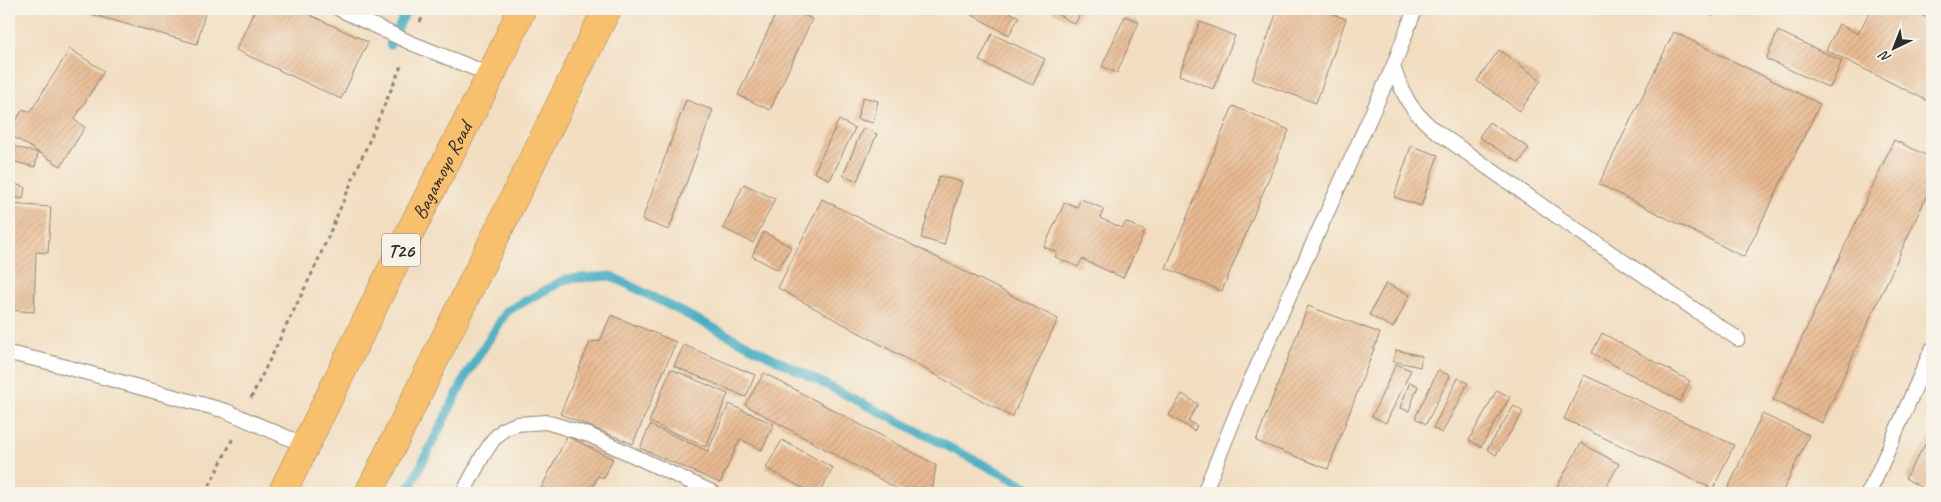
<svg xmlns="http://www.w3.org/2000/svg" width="1941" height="502" font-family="Caveat,sans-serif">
<defs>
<pattern id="building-hatch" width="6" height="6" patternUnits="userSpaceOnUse" patternTransform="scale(1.25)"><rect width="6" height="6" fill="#e8b990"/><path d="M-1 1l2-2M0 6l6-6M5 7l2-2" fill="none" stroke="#c79f7c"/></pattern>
</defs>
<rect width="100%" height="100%" fill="#f7f3e8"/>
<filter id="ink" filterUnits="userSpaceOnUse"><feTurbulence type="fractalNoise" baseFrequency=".02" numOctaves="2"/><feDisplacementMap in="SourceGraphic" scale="10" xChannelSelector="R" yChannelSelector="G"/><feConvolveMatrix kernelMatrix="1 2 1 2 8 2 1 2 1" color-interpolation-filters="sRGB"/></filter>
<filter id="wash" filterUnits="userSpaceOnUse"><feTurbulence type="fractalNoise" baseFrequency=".0096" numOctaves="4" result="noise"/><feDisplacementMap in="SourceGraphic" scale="20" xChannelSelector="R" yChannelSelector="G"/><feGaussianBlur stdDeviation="1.12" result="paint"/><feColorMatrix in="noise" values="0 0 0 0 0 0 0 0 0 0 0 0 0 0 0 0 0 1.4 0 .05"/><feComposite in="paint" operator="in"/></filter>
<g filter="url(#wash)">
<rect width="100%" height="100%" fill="#f2ddc0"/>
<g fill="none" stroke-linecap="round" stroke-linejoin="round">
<!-- stream -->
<g stroke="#41abc1" stroke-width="9">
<path d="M390,45l17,-36"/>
<path d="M407,493l60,-119 40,-63 59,-32 45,-3 429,217"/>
</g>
</g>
<g id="blocks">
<!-- building -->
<g fill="url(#building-hatch)">
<path d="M73,9h133l-9,35z"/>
<path d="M255,9h42l71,33 -27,57 -105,-49z"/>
<path d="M778,9h13l21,10 -42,91 -32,-15z"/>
<path d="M970,9h33l16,8 -10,18 -41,-22z"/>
<path d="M1048,9h35l-8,15z"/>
<path d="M1278,9h41l27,10 -30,84 -64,-23z"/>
<path d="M1696,9h18l-2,7z"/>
<path d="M1871,9h38l23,11v83l-106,-53 13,-26 19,10z"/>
<path d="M1125,16l14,6 -22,51 -15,-7z"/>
<path d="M1200,22l35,14 -22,53 -34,-14z"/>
<path d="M1778,31l64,30 -12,27 -64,-29z"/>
<path d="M1674,32l146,72 -76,153 -145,-73z"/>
<path d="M992,34l53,25 -12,26 -54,-24z"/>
<path d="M70,49l34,22 -30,49 11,7 -24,39 -52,-32v-2l14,-23 7,3z"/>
<path d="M1499,50l42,30 -21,31 -43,-30z"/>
<path d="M863,97l15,4 -5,22 -16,-4z"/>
<path d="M686,100l27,10 -44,120 -27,-10z"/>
<path d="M1233,106l56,24 -67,161 -56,-23z"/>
<path d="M839,120l16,8 -25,52 -16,-8z"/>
<path d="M1489,122l40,26 -10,15 -40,-26z"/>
<path d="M863,128l14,6 -20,47 -14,-6z"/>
<path d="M1894,140l38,18v26l-110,239 -49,-23z"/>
<path d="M9,145l29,8 -3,14 -20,-5 -5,21 15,4 -2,12 -14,-3z"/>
<path d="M1411,146l27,9 -17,51 -27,-9z"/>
<path d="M939,176l23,6 -18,63 -23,-7z"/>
<path d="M744,184l31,15 -22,44 -30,-15z"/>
<path d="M822,199l236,120 -46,98 -234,-129z"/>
<path d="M1081,199l23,10 -4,9 22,10 4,-6 19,9 -22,47 -41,-19 -4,8 -23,-10 2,-5 -13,-5 21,-45 12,5z"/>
<path d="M9,204l42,3 -3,46 -12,-1 -2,60 -25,-2z"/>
<path d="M764,232l27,15 -13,23 -26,-14z"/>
<path d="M1386,283l24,12 -17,33 -24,-13z"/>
<path d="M1308,306l72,27 -52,136 -72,-28z"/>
<path d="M611,315l65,27 -43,102 -73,-30 30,-72 10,-1z"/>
<path d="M1602,333l88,48 -10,20 -88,-48z"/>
<path d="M684,345l71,30 -9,22 -72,-31z"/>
<path d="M1396,350l26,6 -2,11 -27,-6z"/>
<path d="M1396,364l15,6 -25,53 -14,-7z"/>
<path d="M671,369l57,25 -22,53 -57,-25z"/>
<path d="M1438,370l12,6 -24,48 -11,-6z"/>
<path d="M764,373l172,92 -4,28h-27l-160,-88z"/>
<path d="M1584,375l150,70 -21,44 -149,-70z"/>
<path d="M1458,378l10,5 -26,50 -9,-5z"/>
<path d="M1410,382l8,4 -9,25 -9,-3z"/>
<path d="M1497,390l13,7 -29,50 -12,-7z"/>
<path d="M1182,394l16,10 -10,17 9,5 -3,5 -25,-16z"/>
<path d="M729,404l45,20 -12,26 -22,-11 -20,44 -80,-35 10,-23 58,26z"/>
<path d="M1514,406l9,6 -27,43 -9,-6z"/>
<path d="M1762,414l47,21 -27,58h-56z"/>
<path d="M1932,433v60h-1l-26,-15z"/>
<path d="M567,436l46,23 -9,19 -6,-2 -8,17h-51z"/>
<path d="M782,440l51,28 -14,25h-7l-46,-25z"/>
<path d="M1581,443l38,21 -16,29h-39l-8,-4z"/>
</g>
</g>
</g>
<g filter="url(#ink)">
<use href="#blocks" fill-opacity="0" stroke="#8e8476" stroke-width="1"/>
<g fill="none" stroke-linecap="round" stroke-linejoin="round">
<defs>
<g id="service">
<path d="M339,9l72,34 80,32"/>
<path d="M1415,9l-22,58c12,31 15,40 40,62l128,90 177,120"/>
<path d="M9,353l39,9 178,49 81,35"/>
<path d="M463,493l19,-36 11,-17 11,-11 13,-5 29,-2 43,13 125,58"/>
<path d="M1207,493l-1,-5 35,-86 152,-335"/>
<path d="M1868,493l6,-11 58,-133"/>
</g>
<g id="trunk">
<path id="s1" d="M282,493l131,-267 78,-151 31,-66"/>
<path d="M369,493l238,-484"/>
</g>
</defs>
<!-- service casing -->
<use href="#service" stroke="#8e8476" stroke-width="16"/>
<!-- trunk casing -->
<use href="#trunk" stroke="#8e8476" stroke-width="29"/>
<!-- path -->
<g stroke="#8e8476" stroke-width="3" stroke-dasharray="4 4" stroke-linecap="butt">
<path d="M420,22l6,-13"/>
<path d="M251,398l65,-133 86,-201"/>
<path d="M206,493l27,-55"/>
</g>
<!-- service -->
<use href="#service" stroke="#fff" stroke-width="14"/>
<!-- trunk -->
<use href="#trunk" stroke="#f8bf6c" stroke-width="28"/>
</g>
</g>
<g text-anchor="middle" stroke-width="4.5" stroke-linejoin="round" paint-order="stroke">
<!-- shield labels -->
<rect fill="#f7f3e8" stroke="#686764" stroke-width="1" x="382" y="233.5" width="38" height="33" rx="4"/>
<g font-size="19" font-weight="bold" fill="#2b2b2b">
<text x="401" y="257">T26</text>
</g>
<!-- street labels -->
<g font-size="20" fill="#2b2b2b" stroke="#f7f3e8">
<text dy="7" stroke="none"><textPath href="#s1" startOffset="360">Bagamoyo Road</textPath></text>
</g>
</g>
<!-- margin -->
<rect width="1941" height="502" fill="none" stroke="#f7f3e8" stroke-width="30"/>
<!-- north arrow -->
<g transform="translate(1894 48) rotate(223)" stroke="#f7f3e8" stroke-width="4" paint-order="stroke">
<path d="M0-4L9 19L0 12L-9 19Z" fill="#2b2b2b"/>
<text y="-8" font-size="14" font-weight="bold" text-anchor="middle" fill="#2b2b2b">N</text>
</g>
</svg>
